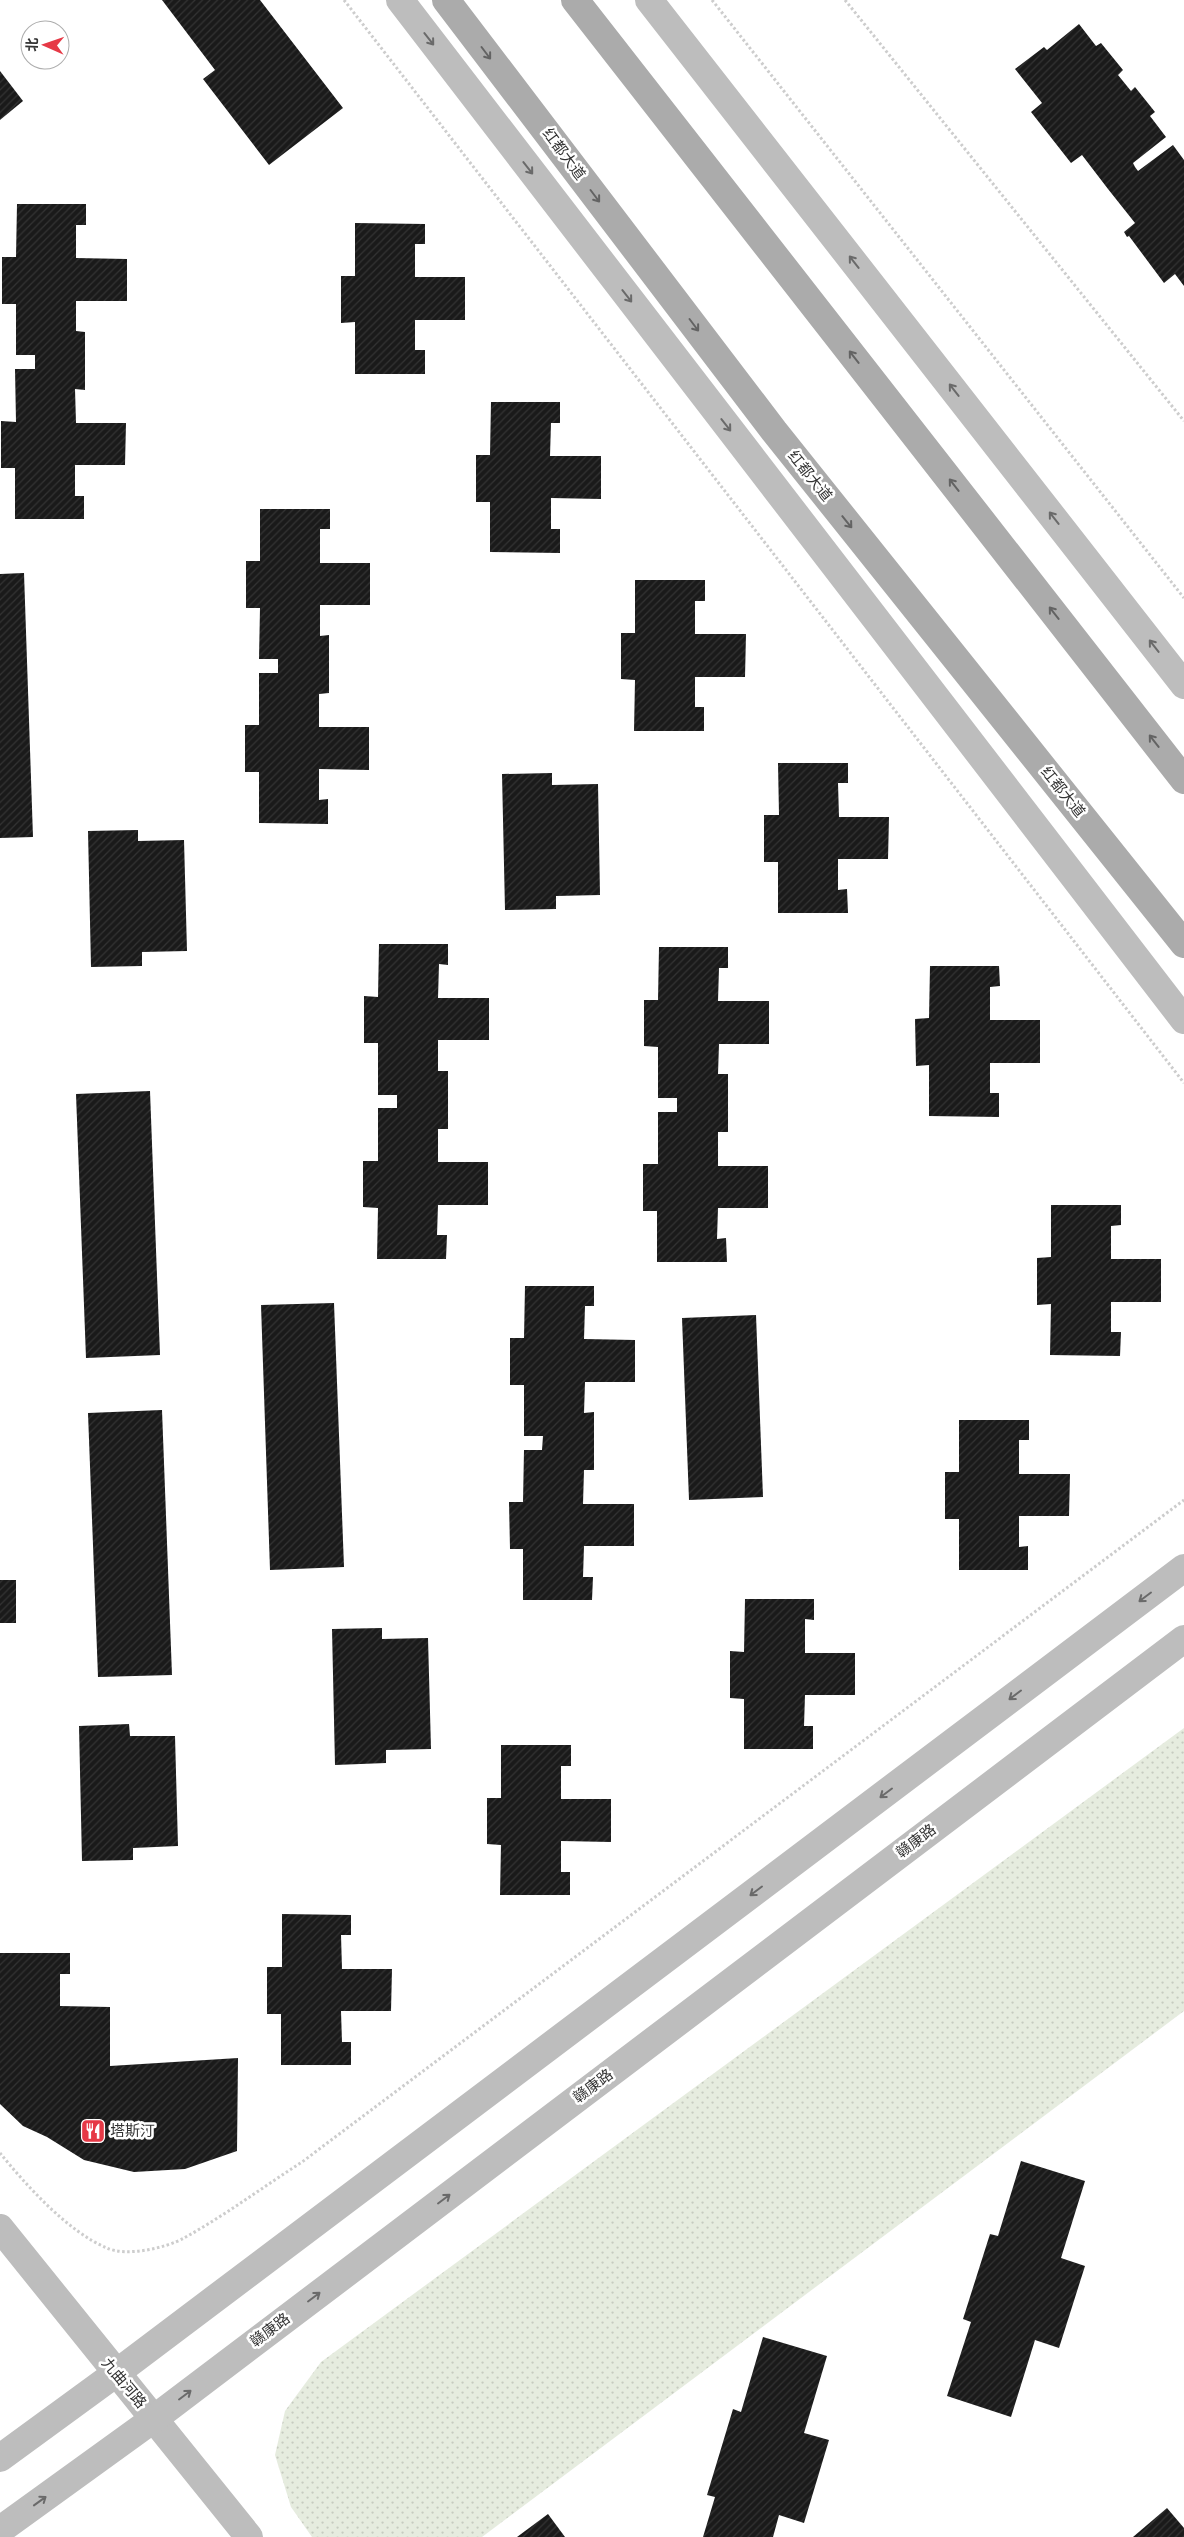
<svg xmlns="http://www.w3.org/2000/svg" width="1184" height="2537" font-family="'IBM Plex Sans','Noto Sans SC',sans-serif">
<defs>
<pattern id="grass-dots" width="8" height="8" patternUnits="userSpaceOnUse" patternTransform="scale(1.25)"><rect width="8" height="8" fill="#e6ecdf"/><path d="M2 2h.1M6 6h.1" fill="none" stroke="#c6cbc0" stroke-width="1.8" stroke-linecap="round"/></pattern>
<pattern id="building-hatch" width="6" height="6" patternUnits="userSpaceOnUse" patternTransform="scale(1.25)"><rect width="6" height="6" fill="#1a1a1a"/><path d="M-1 1l2-2M0 6l6-6M5 7l2-2" fill="none" stroke="#333"/></pattern>
</defs>
<rect width="100%" height="100%" fill="#fff"/>
<!-- grass -->
<path fill="url(#grass-dots)" d="M1184,1728v283l-702,526h-170l-21,-30 -16,-52 10,-44 36,-49z"/>
<!-- building -->
<g fill="url(#building-hatch)">
<path d="M162,0h98l83,108 -74,57 -66,-86 12,-9z"/>
<path d="M1079,24l17,22 5,-3 22,27 -5,5 13,16 4,-4 20,25 -5,4 16,21 -33,26 2,4 3,4 35,-26 11,15v126l-9,-12 -11,9 -35,-47 -2,1 -3,-5 11,-9 -27,-34 -26,-34 -11,8 -40,-51 11,-9 -27,-34 29,-22 3,3z"/>
<path d="M0,71l23,30 -23,19z"/>
<path d="M17,204h69v21h-10v33l51,1v42h-51v30l9,1v58l-10,-1 1,34h50l-1,42h-50v31h9v23h-69v-51h-14v-47l15,1 -1,-53h20v-14h-19v-51h-14v-47h14z"/>
<path d="M355,223l70,1v20h-10v33h50v43h-50v30h10v24h-70v-52l-14,1v-47h14z"/>
<path d="M491,402h69v21h-9l-1,33h51v43l-50,-1v31h9v24l-70,-1v-50h-14v-47h14z"/>
<path d="M260,509h70v20h-10v34h50v42h-50v31l9,-1v58l-10,1v33h50v43l-50,-1v31l9,-1v25l-69,-1v-51h-14v-47h14v-52h19v-14h-19l1,-51h-14v-47h14z"/>
<path d="M24,573l9,264 -33,1v-264z"/>
<path d="M635,580h70v21h-10v33h51l-1,43h-50v30h9v24h-70l1,-51 -14,-1v-46h14z"/>
<path d="M778,763h70v20h-10l1,34h50l-1,42h-50v31l9,-1 1,24h-70v-51h-14v-47h15z"/>
<path d="M552,773v12l46,-1 2,111 -44,1v13l-51,1 -3,-136z"/>
<path d="M138,830v11l46,-1 3,111 -45,1v14l-51,1 -3,-136z"/>
<path d="M379,944h69v21l-9,-1 -1,34h51v42h-51v31h10v58h-10v33h50v43h-50l-1,30h10l-1,24h-69l1,-51 -15,-1v-46h15v-53h19v-13h-19v-52h-14v-47l14,1z"/>
<path d="M659,947h69v21h-9l-1,33h51v43h-50l-1,30h10v58h-10v34h50v42h-50l-1,31 9,-1 1,24h-70v-51h-14v-47h15v-52h19v-14h-19v-51l-14,-1v-46h14z"/>
<path d="M930,966h69l1,20 -10,1v33h50v43h-50v30h9v24l-70,-1v-51l-13,1 -1,-47 14,-1z"/>
<path d="M150,1091l10,264 -74,3 -10,-264z"/>
<path d="M1051,1205h70v20l-10,1v33h50v43h-50v30h10l-1,24 -70,-1 1,-51 -14,1v-47l14,-1z"/>
<path d="M525,1286h69v20h-9l-1,33 51,1v42h-50l-1,31 10,-1v58h-10l-1,34h51v42h-50l-1,31h10l-1,23h-69v-51h-13l-1,-47h14l1,-52h18l1,-14h-19v-51h-14v-47h14z"/>
<path d="M334,1303l10,264 -74,3 -9,-265z"/>
<path d="M756,1315l7,182 -74,3 -7,-182z"/>
<path d="M162,1410l10,265 -74,2 -10,-264z"/>
<path d="M959,1420h70v20h-10v34h51l-1,42h-50v31l9,-1v24h-69v-51h-14v-47h14z"/>
<rect x="0" y="1580" width="16" height="43"/>
<path d="M745,1599h69v21l-9,-1v34h50v42h-50l-1,31h9v23h-69v-50l-14,-1v-47l14,1z"/>
<path d="M382,1628v11l46,-1 3,111 -45,1v13l-51,2 -3,-136z"/>
<path d="M129,1724l1,12h45l3,110 -45,2v12l-51,1 -3,-135z"/>
<path d="M501,1745h70v21h-10v33h50v43l-50,-1v31h9v23h-70l1,-50 -14,-1v-46h14z"/>
<path d="M282,1914l69,1v20h-10l1,34h50l-1,42h-50l1,31h9v23h-70v-51h-14v-47h15z"/>
<path d="M0,1953h70v21h-10v32l50,1v59l128,-8 -1,93 -52,18 -51,3 -50,-12 -37,-23 -24,-11 -23,-22z"/>
<path d="M1021,2161l64,20 -24,77 24,8 -26,82 -24,-8 -24,77 -64,-21 24,-74 -8,-3 27,-85 8,2z"/>
<path d="M763,2337l64,19 -23,77 25,7 -25,83 -25,-8 -6,22h-70l12,-40 -8,-2 26,-86 8,3z"/>
<path d="M1167,2508l17,20v9h-51z"/>
<path d="M548,2514l17,23h-48z"/>
</g>
<g fill="none" stroke-linecap="round" stroke-linejoin="round">
<!-- path -->
<g stroke="#cdcdcd" stroke-width="3" stroke-dasharray="2.5 2.5" stroke-linecap="butt">
<path d="M344,0l840,1083"/>
<path d="M712,0l472,598"/>
<path d="M845,0l339,421"/>
<path d="M0,2153c26,32 68,79 107,95 19,9 59,0 77,-10 40,-22 79,-51 118,-76l882,-662"/>
</g>
<!-- secondary -->
<g stroke="#bdbdbd" stroke-width="28">
<path d="M400,0l784,1020"/>
<path d="M649,0l535,685"/>
<path d="M0,2228l249,309"/>
<path d="M0,2458l115,-84 1069,-806"/>
<path d="M0,2530l155,-112 1029,-779"/>
</g>
<!-- primary -->
<g stroke="#ababab" stroke-width="28">
<path d="M446,0l328,431 410,513"/>
<path d="M575,0l609,780"/>
</g>
</g>
<!-- one-way arrows -->
<defs><path id="oneway-shaft" d="M-6 0H5M1.5-3L5.5 0L1.5 3" fill="none" stroke-width="1.6" stroke-linecap="round" stroke-linejoin="round" transform="scale(1.25)"/></defs>
<g stroke="#6a6a6a">
<use href="#oneway-shaft" transform="translate(429 39) rotate(52)"/>
<use href="#oneway-shaft" transform="translate(528 168) rotate(52)"/>
<use href="#oneway-shaft" transform="translate(854 262) rotate(-128)"/>
<use href="#oneway-shaft" transform="translate(627 296) rotate(52)"/>
<use href="#oneway-shaft" transform="translate(954 390) rotate(-128)"/>
<use href="#oneway-shaft" transform="translate(726 425) rotate(52)"/>
<use href="#oneway-shaft" transform="translate(1054 518) rotate(-128)"/>
<use href="#oneway-shaft" transform="translate(1154 646) rotate(-128)"/>
<use href="#oneway-shaft" transform="translate(1145 1597) rotate(143)"/>
<use href="#oneway-shaft" transform="translate(1015 1695) rotate(143)"/>
<use href="#oneway-shaft" transform="translate(886 1793) rotate(143)"/>
<use href="#oneway-shaft" transform="translate(756 1891) rotate(143)"/>
<use href="#oneway-shaft" transform="translate(444 2199) rotate(-37)"/>
<use href="#oneway-shaft" transform="translate(314 2297) rotate(-37)"/>
<use href="#oneway-shaft" transform="translate(185 2395) rotate(-37)"/>
<use href="#oneway-shaft" transform="translate(40 2501) rotate(-36)"/>
</g>
<g stroke="#636363">
<use href="#oneway-shaft" transform="translate(486 53) rotate(53)"/>
<use href="#oneway-shaft" transform="translate(595 196) rotate(53)"/>
<use href="#oneway-shaft" transform="translate(694 325) rotate(53)"/>
<use href="#oneway-shaft" transform="translate(854 357) rotate(-128)"/>
<use href="#oneway-shaft" transform="translate(954 485) rotate(-128)"/>
<use href="#oneway-shaft" transform="translate(847 522) rotate(51)"/>
<use href="#oneway-shaft" transform="translate(1054 613) rotate(-128)"/>
<use href="#oneway-shaft" transform="translate(1154 741) rotate(-128)"/>
</g>
<!-- icons -->
<defs>
<symbol id="restaurant-square" viewBox="-11 -11 22 22"><rect x="-9" y="-9" width="18" height="18" rx="4" fill="#e63946" stroke="#fff"/><path d="M-5-6h1v4h1v-4h1v4h1v-4h1v5L-1.5 .5V6h-2V.5L-5-1ZM5-6V6H3V1.5H1.5Q1.5-4 5-6Z" fill="#fff"/></symbol>
</defs>
<g fill-rule="evenodd">
<use href="#restaurant-square" x="79" y="2117" width="28" height="28"/>
</g>
<g text-anchor="middle" stroke-width="5" stroke-linejoin="round" paint-order="stroke">
<!-- street labels -->
<g font-size="15" fill="#333" stroke="#fff">
<text transform="translate(564 154) rotate(53)" y="5">红都大道</text>
<text transform="translate(810 476) rotate(51)" y="5">红都大道</text>
<text transform="translate(1063 792) rotate(51)" y="5">红都大道</text>
<text transform="translate(916 1841) rotate(-37)" y="5">赣康路</text>
<text transform="translate(593 2086) rotate(-37)" y="5">赣康路</text>
<text transform="translate(270 2330) rotate(-37)" y="5">赣康路</text>
<text transform="translate(124 2383) rotate(50)" y="5">九曲河路</text>
</g>
<!-- poi labels -->
<g font-size="15" fill="#333" stroke="#fff" text-anchor="start">
<text x="110" y="2136">塔斯汀</text>
</g>
</g>
<!-- north arrow -->
<g transform="translate(45 45) rotate(272)"><circle r="24" fill="#ffffff" stroke="#adadad"/>
<path d="M0-4L9 19L0 12L-9 19Z" fill="#e63946"/>
<text y="-8" font-size="14" font-weight="bold" text-anchor="middle" fill="#333333">北</text>
</g>
</svg>
